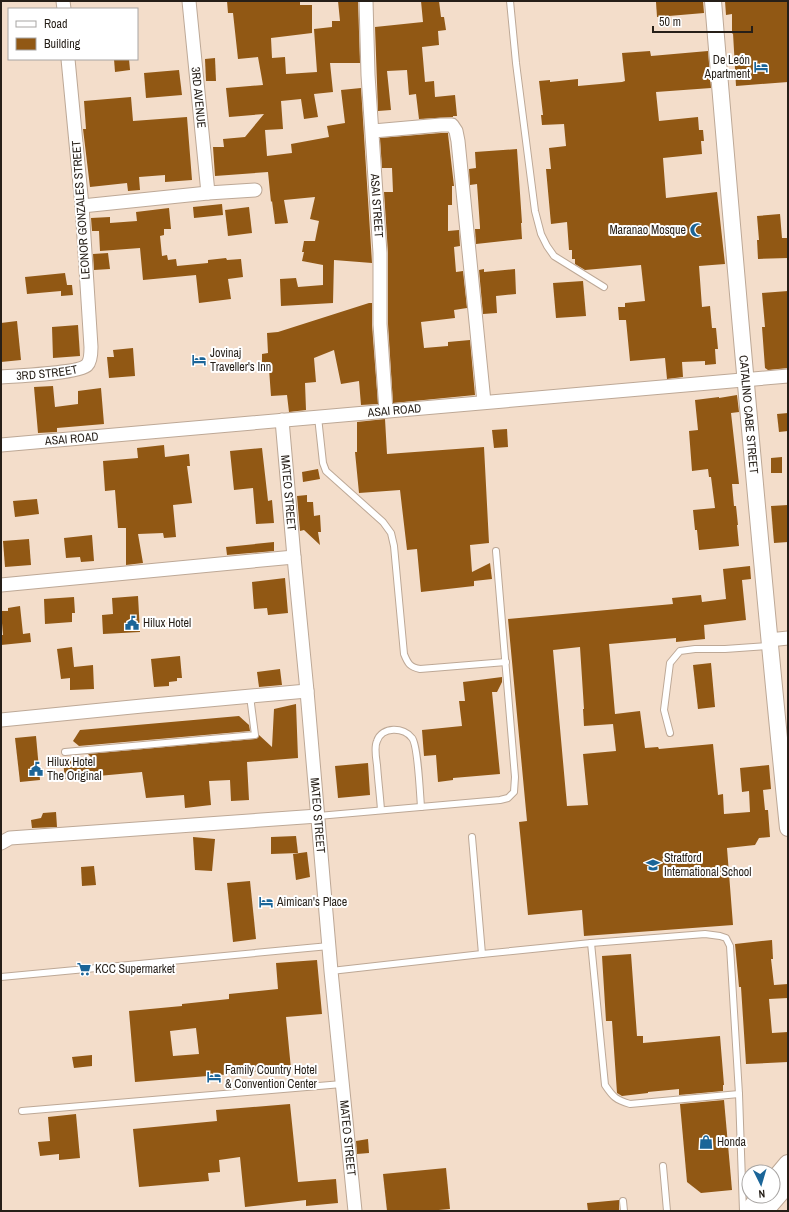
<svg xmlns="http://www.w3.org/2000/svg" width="789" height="1212" font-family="'Archivo Narrow',sans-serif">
<rect width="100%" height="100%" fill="#f3ddca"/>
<!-- building -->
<g fill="#915814" fill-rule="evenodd">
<path d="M227,1l73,1v3h12v28l-41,5 1,20 13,-1 1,17 31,-2 -3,-43 18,-2v-6h8l-2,-20h20l2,62h-30l3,29 -19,2 4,23 -14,2 -3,-20 -20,2 2,28 -18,1 2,26 25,-3 -1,-9 38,-7 -2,-11 18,-3 -4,-33 20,-2 11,175 -38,-3 -1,43 -52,3 -1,-27 16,-1 2,9 25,-2v-20l-21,-4 2,-9h-2l2,-11h11l4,-20 -9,-2 5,-22 -31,3 4,23 -13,1 -3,-23 -1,1 -3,-30 -53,4 -2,-29h11l-1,-8 22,-2 19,-23 -35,3 -3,-29 37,-3 -5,-28 -20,2 -5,-46h-5z"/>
<path d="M421,1h18l2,16h3l2,13 -8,1 1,14 -17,2 3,35 9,-1 1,16 20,-2 2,21h-4v1l-34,2 -3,-25 -7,1 -2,-25 -20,1 4,39 -13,1 -3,-84 48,-5z"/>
<path d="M679,1h24l1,12 -47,4 -1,-15z"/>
<path d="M725,1h63v81l-52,4 -3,-53 -1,1v-20l-6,1z"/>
<path d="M650,51l1,5 57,-5 3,37 -55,4 3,29 39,-4 1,13h4l1,11h-3l1,13 -39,4 3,40 51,-6 8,72 -26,2 3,41 8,-1 2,22h4l2,21h-3l1,15 -11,1v-4l-23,1 1,15 -16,2 -2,-21 -35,3 -4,-41h-7l-1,-13h7v-4l20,-2 -4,-36 -56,5 -10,-6v-5h-3v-9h-3l-2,-28 -16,2 -5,-55h5l-2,-21 17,-2 -2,-22 -22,1 -1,-10h2l-4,-34 11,-1v2l28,-3v7l44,-4 3,-1 -3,-28z"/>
<path d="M215,58l1,23h-10l-1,-22z"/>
<path d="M114,59h15l1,11 -15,2z"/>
<path d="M179,70l3,25 -36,3 -2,-25z"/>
<path d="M131,97l2,24 54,-4 5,63 -27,2v-7l-26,2 1,13 -12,1 -1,-8 -37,4 -7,-58h3l-2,-28z"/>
<path d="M441,133h7v1l6,52h-2v19h-4v26l11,-1 1,16 -6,1 2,25 7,-1 4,37 -13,2 1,8 -34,4 3,26 24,-2v-4l22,-2 5,55 -82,8 -5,-79v-71l-4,-61h9l-1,-24h-10l-2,-30z"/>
<path d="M517,149l5,74h-1l1,16 -46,5 -1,-15h5v-2l-3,-43 -7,1 -1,-16 7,-1 -1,-16z"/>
<path d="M222,204l1,11 -29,3 -1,-11z"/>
<path d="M249,207l3,26 -24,3 -3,-26z"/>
<path d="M169,208l2,21h-7v6l-4,1 2,20 5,-1 1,5 8,-1 1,7 31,-3v-3l18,-2 1,2 14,-1 2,18 -15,2 3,20 -32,4 -3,-28 -53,5 -3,-32 -40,3 -1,-20h-7l-1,-13 19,-1v6l27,-2 -1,-9z"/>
<path d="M780,214l2,24h6v20l-30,1 -1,-19h2l-2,-24z"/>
<path d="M108,253l2,16 -16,1 -1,-16z"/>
<path d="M484,269v3l31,-3 1,25 -20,2 1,17 -14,1 -4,-44z"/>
<path d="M65,273l2,12h5l1,10 -12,1v-5l-34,3 -2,-17z"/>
<path d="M583,281l3,35 -30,2 -3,-35z"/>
<path d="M788,291v77l-20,2 -3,-2 -3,-41h3l-3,-34z"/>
<path d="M369,303h3v22l6,79 -17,1 -2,-24 -18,3 -7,-34 -20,8 2,24 -11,1 1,27 -17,2 -2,-17 -16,1 -2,-27h-7v-15l6,-1 -1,-20 11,-1z"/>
<path d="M17,321l4,39 -20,2v-39z"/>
<path d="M78,325l2,31 -27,2 -1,-31z"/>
<path d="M133,348l2,28 -26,2 -2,-21h7l-1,-7z"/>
<path d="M53,386l2,21 23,-3v-13l23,-3 3,36 -47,4v4l-19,1 -4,-46z"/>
<path d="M737,395l2,17 -8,1 8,71h-7l2,22h2l2,19h-1l2,21 -40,4 -2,-20h-2l-2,-20 22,-2 -4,-31h-2l-1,-8 -16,2 -3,-40 9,-1 -3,-30 24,-3v1z"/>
<path d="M788,413v18l-9,1 -2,-18z"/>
<path d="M385,419l2,35 97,-7 5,96 -19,2 2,27 18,-9 2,16 -18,2v5l-53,6 -4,-43 -10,1 -7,-60 -41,3 -4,-41h2v-30z"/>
<path d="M507,429l1,18 -14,1 -2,-18z"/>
<path d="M164,445l1,12 24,-3 1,12h-3l5,37 -19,2 3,32 -12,1 -1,-5 -25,1 5,29 -17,2v-37h-8l-3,-38 -10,1 -2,-30 35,-3 -1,-10z"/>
<path d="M262,448l6,53 4,-1 2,23 -18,1 -3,-36 -19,2 -4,-39z"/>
<path d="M782,457v16h-11v-15z"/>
<path d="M318,469l2,10 -17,3 -1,-10z"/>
<path d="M307,495v7h6l1,14 6,-1 1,17h-3l2,13 -16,-15 -4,1 -3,-35z"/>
<path d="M37,499l2,15 -24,3 -2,-16z"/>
<path d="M788,505v37l-14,1 -3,-37z"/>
<path d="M92,535l2,26 -13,1 -1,-5 -14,1 -2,-20z"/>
<path d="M29,539l2,26 -26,2 -2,-26z"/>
<path d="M274,542v9l-47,4 -1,-8z"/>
<path d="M750,566l1,13 -9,1 4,40 -42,5 1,14 -29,3v-4l-67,6 6,70 25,-3 5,37 13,-1 1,2 54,-5 5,51 5,-1 1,20 26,-2 -1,-21 -7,1 -2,-24 29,-3 2,24 -8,1 2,20h3l2,27 -11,1 -4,7 -28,3 6,77 -149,11 -2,-26 -54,5 -9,-93 8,-1 -19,-202 165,-15 -1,-6 29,-3 1,7 24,-3 -3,-30zM580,647l4,62h-1l1,17 29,-2 3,27 -33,3 5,51 -21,1 -14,-156z"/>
<path d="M285,578l3,35 -20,2 -1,-7 -13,1 -2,-27z"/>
<path d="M138,596l2,36 -37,2 -1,-19 11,-1 -1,-16z"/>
<path d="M74,597l1,16h-3v9l-27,2 -1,-25z"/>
<path d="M20,606l3,28 7,-1 1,9 -30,3v-10h2l-2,-24h7v-3z"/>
<path d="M72,647l2,20 19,-2 1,24 -24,1v-12l-9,1 -4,-30z"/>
<path d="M180,656l2,22h-5v3l-8,1v4l-15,1 -3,-28z"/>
<path d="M711,663l4,44 -17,2 -5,-44z"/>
<path d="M280,669l2,16 -23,2 -2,-15z"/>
<path d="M502,677v5l-5,10h-5l8,82 -47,4v2l-15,2 -2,-27 -12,1 -2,-26 40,-4 -3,-25h6l-2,-19z"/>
<path d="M296,704l2,54 -51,4 2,38 -18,1 -1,-21 -21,1 2,24 -26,3 -1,-13 -38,3 -4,-26 -77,7 -2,-18 30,-2 -5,-5 167,-15 3,-1 1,-3 13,12 2,-38z"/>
<path d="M239,716l10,9 1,6 -171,15 -6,-5 7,-11z"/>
<path d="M36,736l4,44 -20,2 -5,-44z"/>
<path d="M368,763l2,32 -32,3 -3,-32z"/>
<path d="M56,812l1,15 -25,1 -1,-8 10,-2 2,-5z"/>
<path d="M296,836l2,17 -27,1v-17z"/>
<path d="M193,837l22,2 -3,32 -17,-1z"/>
<path d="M307,852l3,25 -14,3 -3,-26z"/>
<path d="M94,866l2,19 -14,1 -1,-19z"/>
<path d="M250,881l6,58 -23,3 -6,-59z"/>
<path d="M772,940l1,19h-2l3,26 14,-1v14l-19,1 3,34 16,-1v30l-42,2 -5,-77h-2l-4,-43z"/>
<path d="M631,954l6,82h6v7l77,-7 4,49h-1v6l-44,4v-6l-31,3v1l-26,3 -5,-3 -5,-72h-6l-4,-65z"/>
<path d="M317,960l5,54 -36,3 5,52 -156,13 -6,-71 53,-5v-2l47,-5v-5l49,-5 -2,-26zM196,1028l3,26 -26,2 -3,-25z"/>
<path d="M92,1055v11l-18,2 -2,-11z"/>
<path d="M724,1100l8,90 -31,3 -14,-11 -7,-78z"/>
<path d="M290,1104l8,78 38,-3 2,24 -32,3v-6l-61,7 -5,-50 -21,3 1,12 -12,1 1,8 -70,6 -6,-58 84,-8 -1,-11z"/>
<path d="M76,1114l4,44 -21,2v-6l-19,2 -2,-14 12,-1 -2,-24z"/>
<path d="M368,1139l1,14 -12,1 -1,-13z"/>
<path d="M446,1168l4,41 -23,2h-40l-4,-37z"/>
<path d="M619,1200v11h-31l-1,-8z"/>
</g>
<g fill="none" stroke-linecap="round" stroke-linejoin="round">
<defs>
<g id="service">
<path d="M510,1l6,62 19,148 6,23 6,12 7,10 50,31"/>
<path d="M318,417l5,46 3,8 57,51 8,11 3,13 10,108c4,10 6,13 16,15l86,-7"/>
<path d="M670,733l-6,-23 6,-47 10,-12 15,-2h30l44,-3"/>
<path d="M65,752l190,-17 -5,-39"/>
<path d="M381,810c-1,-15 -3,-30 -4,-45 -1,-7 -3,-18 0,-24 5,-15 27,-14 35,-3 6,7 8,57 9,69"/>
<path d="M318,816l182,-16 8,-2 6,-6 1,-15 -19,-226"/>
<path d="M472,837l10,117"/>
<path d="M591,943l14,142c8,12 11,15 25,19l109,-10"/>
<path d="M331,971l151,-17 109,-11 114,-9 15,2 6,2 4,8 9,148 4,117"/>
<path d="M1,977l328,-31"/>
<path d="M22,1111l320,-27"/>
<path d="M663,1166l4,45"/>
<path d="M623,1201l1,10"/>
</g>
<g id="minor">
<path d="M63,1l1,8"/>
<path id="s1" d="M189,1l19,192"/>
<path id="s2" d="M366,1l2,74 12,178v71l6,87"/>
<path d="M373,131l68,-6h11l4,6 2,10 26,261"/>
<path d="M82,206l126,-13 47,-3"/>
<path id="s3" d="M1,377c14,-1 79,-4 86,-12 4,-4 4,-13 4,-18l-9,-141 -14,-147"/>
<path id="s4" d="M282,420l12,137 13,134 24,280 24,240"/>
<path id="s5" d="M1,445l787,-69"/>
<path d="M1,585l293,-28"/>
<path d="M769,640l19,-2"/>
<path d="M1,720l141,-14 165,-15"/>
<path d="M1,843l9,-5 308,-22"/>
</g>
<g id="tertiary">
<path id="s6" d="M713,1c23,276 47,552 75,827"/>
</g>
<g id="secondary">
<path d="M773,1182l15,-18"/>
<path d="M749,1211l12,-15"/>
<path d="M764,1211l24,-28"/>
</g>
</defs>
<!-- service casing -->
<use href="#service" stroke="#bda896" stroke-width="8"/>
<!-- minor casing -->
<use href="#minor" stroke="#bda896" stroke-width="15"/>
<!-- tertiary casing -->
<use href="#tertiary" stroke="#bda896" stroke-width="18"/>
<!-- secondary casing -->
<use href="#secondary" stroke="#bda896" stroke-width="20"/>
<!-- service -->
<use href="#service" stroke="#fff" stroke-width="6"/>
<!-- minor -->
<use href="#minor" stroke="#fff" stroke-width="13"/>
<!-- tertiary -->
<use href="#tertiary" stroke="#fff" stroke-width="16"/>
<!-- secondary -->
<use href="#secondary" stroke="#fff" stroke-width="18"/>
</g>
<!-- icons -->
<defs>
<symbol id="hotel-bare" viewBox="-9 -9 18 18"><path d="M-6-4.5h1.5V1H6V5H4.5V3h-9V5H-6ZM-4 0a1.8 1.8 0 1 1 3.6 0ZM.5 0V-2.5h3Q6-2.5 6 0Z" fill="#1b6598" stroke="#fff" stroke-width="2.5" paint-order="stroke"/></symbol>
<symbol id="mosque-bare" viewBox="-9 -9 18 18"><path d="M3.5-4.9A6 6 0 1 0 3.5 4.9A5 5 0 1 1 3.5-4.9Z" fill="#1b6598" stroke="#fff" stroke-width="2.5" paint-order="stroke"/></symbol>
<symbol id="civic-bare" viewBox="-9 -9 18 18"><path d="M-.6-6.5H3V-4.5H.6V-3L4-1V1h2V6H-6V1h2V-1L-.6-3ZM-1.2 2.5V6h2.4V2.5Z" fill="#1b6598" stroke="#fff" stroke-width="2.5" paint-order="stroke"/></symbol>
<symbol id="school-bare" viewBox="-9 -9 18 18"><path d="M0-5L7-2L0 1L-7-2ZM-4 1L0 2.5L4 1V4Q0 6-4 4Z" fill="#1b6598" stroke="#fff" stroke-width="2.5" paint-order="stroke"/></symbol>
<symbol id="supermarket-bare" viewBox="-9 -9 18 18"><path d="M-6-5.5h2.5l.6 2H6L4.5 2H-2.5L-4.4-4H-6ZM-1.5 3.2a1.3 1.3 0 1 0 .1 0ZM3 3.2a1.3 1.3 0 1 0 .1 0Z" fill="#1b6598" stroke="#fff" stroke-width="2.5" paint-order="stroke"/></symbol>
<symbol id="shop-bare" viewBox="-9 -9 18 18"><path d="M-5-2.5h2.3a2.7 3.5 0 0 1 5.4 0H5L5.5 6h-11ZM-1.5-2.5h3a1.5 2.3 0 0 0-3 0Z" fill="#1b6598" stroke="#fff" stroke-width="2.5" paint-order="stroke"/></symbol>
</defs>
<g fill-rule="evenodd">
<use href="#hotel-bare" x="751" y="57" width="20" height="20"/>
<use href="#mosque-bare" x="687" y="220" width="20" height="20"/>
<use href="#hotel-bare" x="189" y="350" width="20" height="20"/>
<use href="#civic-bare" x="122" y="613" width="20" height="20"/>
<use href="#civic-bare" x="26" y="759" width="20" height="20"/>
<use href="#school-bare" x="643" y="855" width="20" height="20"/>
<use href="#hotel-bare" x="256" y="892" width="20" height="20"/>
<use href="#supermarket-bare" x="74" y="959" width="20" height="20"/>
<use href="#hotel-bare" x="204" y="1067" width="20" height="20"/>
<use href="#shop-bare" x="696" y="1132" width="20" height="20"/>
</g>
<g text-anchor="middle" stroke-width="4" stroke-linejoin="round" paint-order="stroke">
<!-- poi labels -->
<g font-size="12" fill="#261f18" stroke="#fff" text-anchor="start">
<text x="750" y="64" text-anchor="end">De León<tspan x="750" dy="14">Apartment</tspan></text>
<text x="686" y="234" text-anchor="end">Maranao Mosque</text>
<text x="210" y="357">Jovinaj<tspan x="210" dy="14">Traveller's Inn</tspan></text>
<text x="143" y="627">Hilux Hotel</text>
<text x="47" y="766">Hilux Hotel<tspan x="47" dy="14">The Original</tspan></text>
<text x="664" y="862">Stratford<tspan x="664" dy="14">International School</tspan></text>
<text x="277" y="906">Aimican's Place</text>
<text x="95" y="973">KCC Supermarket</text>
<text x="225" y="1074">Family Country Hotel<tspan x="225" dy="14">&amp; Convention Center</tspan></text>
<text x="717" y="1146">Honda</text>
</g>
<!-- street labels -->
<g font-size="12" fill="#261f18" stroke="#fff">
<text dy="4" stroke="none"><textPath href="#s1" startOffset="97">3RD AVENUE</textPath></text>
<text dy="4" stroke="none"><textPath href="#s2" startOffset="205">ASAI STREET</textPath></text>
<text transform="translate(81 210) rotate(-94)" y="4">LEONOR GONZALES STREET</text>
<text dy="4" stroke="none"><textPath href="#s3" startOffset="46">3RD STREET</textPath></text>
<text dy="4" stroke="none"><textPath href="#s5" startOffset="395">ASAI ROAD</textPath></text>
<text dy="4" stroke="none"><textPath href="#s6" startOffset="415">CATALINO CABE STREET</textPath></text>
<text dy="4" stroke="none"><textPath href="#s5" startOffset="71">ASAI ROAD</textPath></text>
<text dy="4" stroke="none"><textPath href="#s4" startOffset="73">MATEO STREET</textPath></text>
<text dy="4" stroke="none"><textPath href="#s4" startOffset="397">MATEO STREET</textPath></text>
<text dy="4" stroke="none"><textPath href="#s4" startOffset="721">MATEO STREET</textPath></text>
</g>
</g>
<!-- border -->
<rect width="789" height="1212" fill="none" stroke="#261f18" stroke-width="4"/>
<!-- legend -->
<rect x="8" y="8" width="130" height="52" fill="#ffffff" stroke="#a8a5a3"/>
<rect x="16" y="21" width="20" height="6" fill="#ffffff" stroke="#a8a5a3"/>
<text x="44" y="28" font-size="12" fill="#261f18">Road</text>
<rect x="16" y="38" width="20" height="12" fill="#915814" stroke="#a8a5a3"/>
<text x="44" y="48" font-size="12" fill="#261f18">Building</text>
<!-- north arrow -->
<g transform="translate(761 1184) rotate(175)"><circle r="19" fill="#ffffff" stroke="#a8a5a3"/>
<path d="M0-3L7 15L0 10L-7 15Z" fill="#1b6598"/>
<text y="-6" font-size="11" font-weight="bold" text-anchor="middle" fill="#261f18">N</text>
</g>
<!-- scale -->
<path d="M653 26v6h99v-6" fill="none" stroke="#261f18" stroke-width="2"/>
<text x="659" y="26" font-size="12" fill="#261f18" stroke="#ffffff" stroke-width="3" paint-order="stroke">50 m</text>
</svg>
